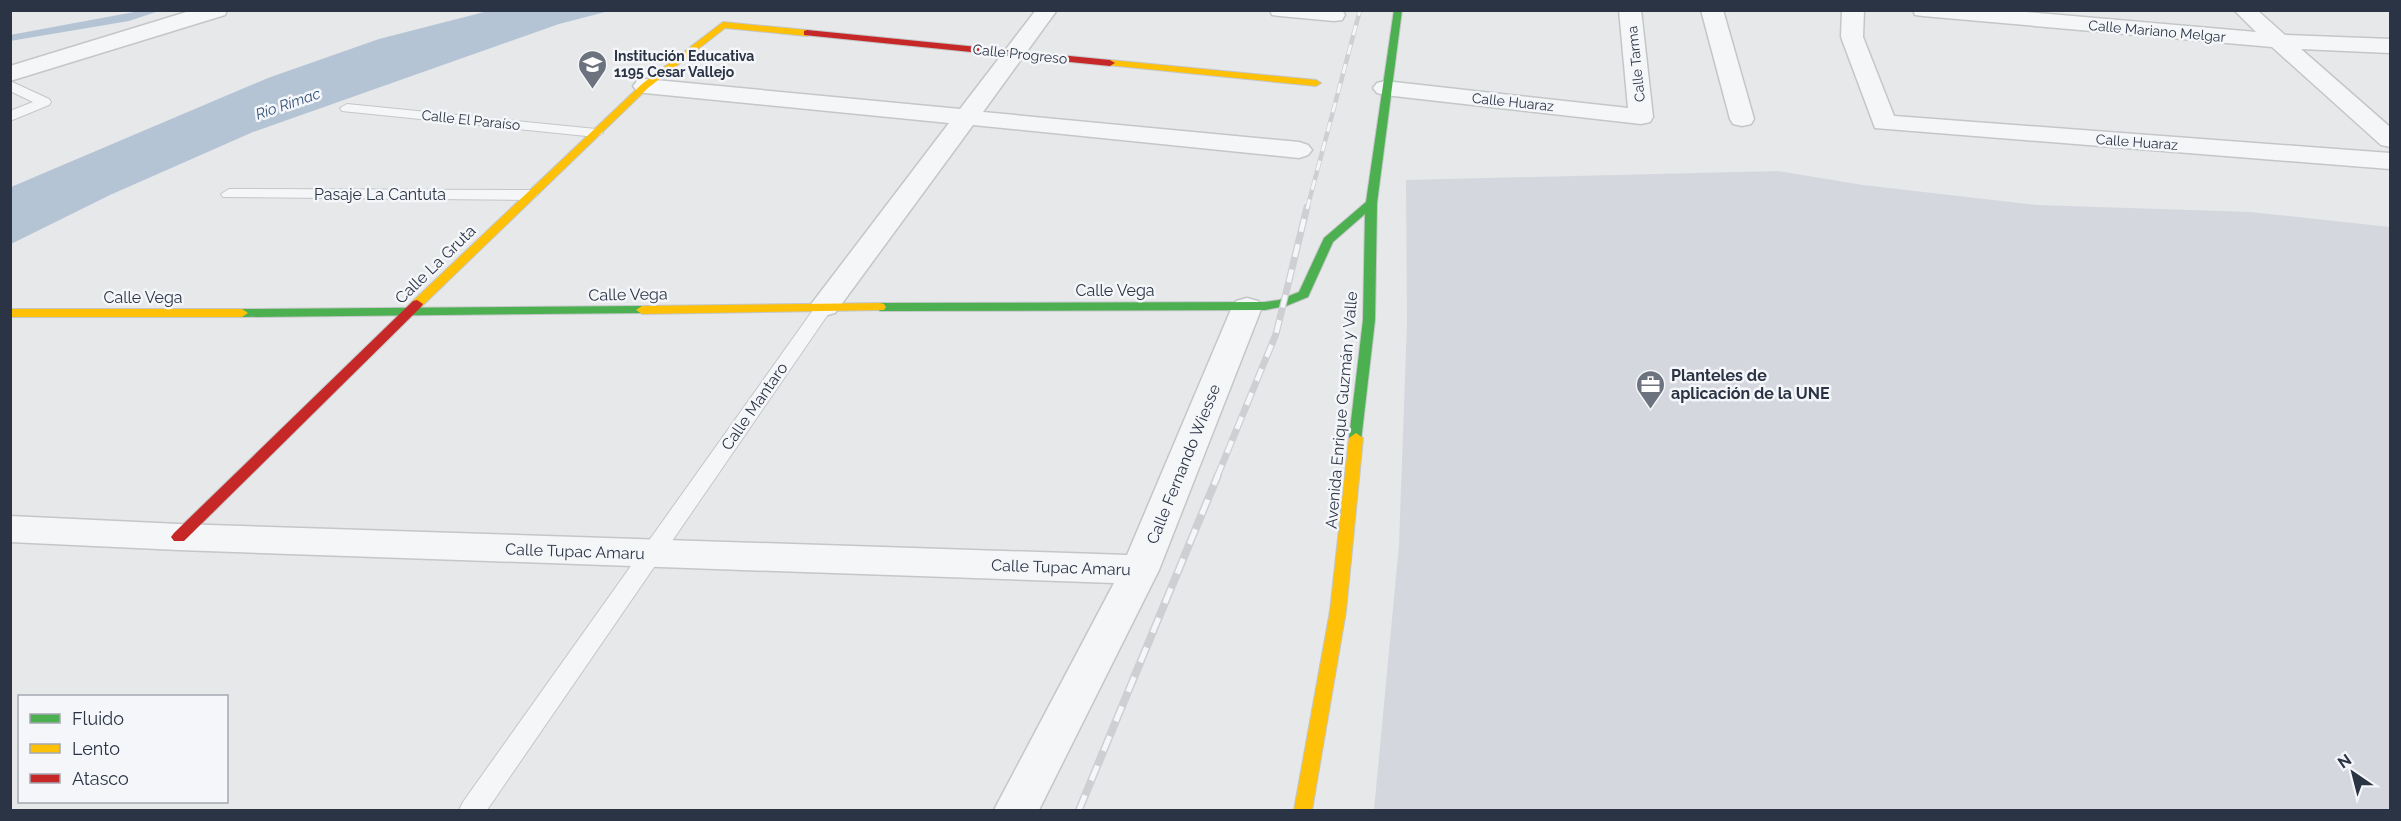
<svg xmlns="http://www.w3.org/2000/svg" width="2401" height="821" font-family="Raleway,sans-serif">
<rect width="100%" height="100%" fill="#e6e8ea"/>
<!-- built -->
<path fill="#d4d7dd" d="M1778,171l85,14 174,20 213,7 140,15v583h-1016l25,-265 8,-223 -1,-142z"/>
<!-- water -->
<path fill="#b4c4d5" d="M492,10l117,1 -50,13 -306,108 -143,63 -99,49v-57l257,-109 111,-39z"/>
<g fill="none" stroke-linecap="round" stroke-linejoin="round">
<!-- stream -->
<path fill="#b4c4d5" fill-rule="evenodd" d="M145,10h17l-33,11 -119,20v-6z"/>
<defs>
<g id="lane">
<path d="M10,81l39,18 2,3 -2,3 -39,16v-10l23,-9 -23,-11z"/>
<path d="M347,104l249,25 7,4 -7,4 -254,-26 -2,-3z"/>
<path d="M229,189l301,1 8,5 -8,5 -307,-3 -2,-3z"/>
<path d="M824,302l6,1 3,4 -346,503h-28l4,-8 355,-499z"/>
</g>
<g id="street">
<path d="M193,10h34l-2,5 -215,66v-15z"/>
<path d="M1036,10h21l-74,102 316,30 9,3 4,5 -4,5 -9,3 -326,-33 -138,188 -11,3 -11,-3 -4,-6 140,-184 -304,-30 -8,-2 -4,-5 4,-5 8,-2 315,30z"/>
<path d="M1270,10h72l3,5 -3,5 -8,1 -54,-5 -8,-1z"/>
<path d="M1619,10h22l12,107 -3,5 -9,2 -256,-29 -8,-2 -4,-5 4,-5 8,-2 243,27z"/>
<path d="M1701,10h22l31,109 -3,5 -9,2 -9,-2 -3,-5z"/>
<path d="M1842,10h22l-1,27 31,79 496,37v16l-515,-41 -34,-91z"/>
<path d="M1913,10h90l253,22 -22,-22h23l28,25 105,4v14l-89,-4 89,78v20l-9,-2 -109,-98 -349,-31 -8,-1z"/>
<path d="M1247,298l11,3 4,6 -103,263 -120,240h-45l120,-227 -935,-33 -169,-8v-26l169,8 948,31 105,-248 4,-6z"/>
</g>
<g id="fast">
<path d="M1394,10h8l-25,193 -2,117 -14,121 -5,2 -7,-5 14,-118 2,-106 -32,28 -25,55 -22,9 -21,4 -385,1 -6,-4 6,-4 385,-1 14,-2 20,-8 25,-54 42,-36z"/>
<path d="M642,306l4,1 2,3 -2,3 -404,4 -6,-4 6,-4z"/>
</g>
<g id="slow">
<path d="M723,22l84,8 5,3 -5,3 -82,-8 -77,60 -227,219h-8l-2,-3 2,-3 229,-217z"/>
<path d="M1110,60l206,20 5,3 -5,3 -209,-21 -2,-2z"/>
<path d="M880,303l4,1 2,3 -2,3 -242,4 -6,-4 6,-4z"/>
<path d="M10,309h232l6,4 -6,4h-232z"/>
<path d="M1356,433l7,5 -17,173 -34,199h-18l36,-199 19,-173z"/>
</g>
<g id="jam">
<path d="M807,30l303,30 5,3 -5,3 -306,-31v-4z"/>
<path d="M417,300l6,4 -2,3 -237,234h-10l-3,-4 3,-4 239,-232z"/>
</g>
</defs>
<!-- lane casing -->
<use href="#lane" stroke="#c4c6c8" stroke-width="2"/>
<!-- street casing -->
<use href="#street" stroke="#c4c6c8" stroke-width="3"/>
<!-- fast casing -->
<use href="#fast" stroke="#c4c6c8" stroke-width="2"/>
<!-- slow casing -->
<use href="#slow" stroke="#c4c6c8" stroke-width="2"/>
<!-- jam casing -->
<use href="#jam" stroke="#c4c6c8" stroke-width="2"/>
<!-- lane -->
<use href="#lane" fill="#f5f6f7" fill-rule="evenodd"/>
<!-- street -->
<use href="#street" fill="#f5f6f7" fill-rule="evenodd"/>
<!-- fast -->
<use href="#fast" fill="#4caf50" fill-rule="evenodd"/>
<!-- slow -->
<use href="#slow" fill="#ffc107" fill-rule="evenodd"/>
<!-- jam -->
<use href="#jam" fill="#c62828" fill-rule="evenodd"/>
<defs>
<path id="rail-far2" d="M1307,209l53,-199"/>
<path id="rail-far1" d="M1217,477l59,-143 31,-127"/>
<path id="rail" d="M1079,810l139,-335"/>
</defs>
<!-- rail-far2 casing -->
<use href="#rail-far2" stroke="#cecfd2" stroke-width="4.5"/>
<!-- rail-far1 casing -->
<use href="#rail-far1" stroke="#cecfd2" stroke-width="7"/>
<!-- rail casing -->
<use href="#rail" stroke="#cecfd2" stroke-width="8"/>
<!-- rail-far2 -->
<use href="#rail-far2" stroke="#f4f6f9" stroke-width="3" stroke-dasharray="10" stroke-linecap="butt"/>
<!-- rail-far1 -->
<use href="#rail-far1" stroke="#f4f6f9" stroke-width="4.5" stroke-dasharray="13" stroke-linecap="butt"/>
<!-- rail -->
<use href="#rail" stroke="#f4f6f9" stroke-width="5" stroke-dasharray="16" stroke-linecap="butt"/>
</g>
<!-- icons -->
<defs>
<symbol id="school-pin" viewBox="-11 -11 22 30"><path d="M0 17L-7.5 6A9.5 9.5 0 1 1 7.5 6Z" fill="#6c737f" stroke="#f4f6f9"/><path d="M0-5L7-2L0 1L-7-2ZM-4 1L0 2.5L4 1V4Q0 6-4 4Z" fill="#fff"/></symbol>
<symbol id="office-pin" viewBox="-11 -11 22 30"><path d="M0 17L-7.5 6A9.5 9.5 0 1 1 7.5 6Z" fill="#6c737f" stroke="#f4f6f9"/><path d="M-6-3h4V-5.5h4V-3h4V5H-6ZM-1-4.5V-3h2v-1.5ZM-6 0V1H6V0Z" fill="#fff"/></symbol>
</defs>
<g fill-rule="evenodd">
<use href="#school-pin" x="576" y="48" width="33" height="45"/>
<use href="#office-pin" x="1634" y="368" width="33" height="45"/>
</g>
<g text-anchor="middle" stroke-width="5" stroke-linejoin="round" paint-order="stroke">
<!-- far-street labels -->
<g font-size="14" fill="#2b3445" stroke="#f4f6f9">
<text transform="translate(2157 31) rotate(5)" y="5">Calle Mariano Melgar</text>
<text transform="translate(1020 54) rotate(6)" y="5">Calle Progreso</text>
<text transform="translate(1636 64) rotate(-96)" y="5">Calle Tarma</text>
<text transform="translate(1513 102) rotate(6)" y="5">Calle Huaraz</text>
<text transform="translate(471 120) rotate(6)" y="5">Calle El Paraíso</text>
<text transform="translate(2137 142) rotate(4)" y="5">Calle Huaraz</text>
</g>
<!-- far-poi labels -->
<g font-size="14" font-weight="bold" fill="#2b3445" stroke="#f4f6f9" text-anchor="start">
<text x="614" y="61">Institución Educativa<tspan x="614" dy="16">1195 Cesar Vallejo</tspan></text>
</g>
<!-- far-water labels -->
<g font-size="15" font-style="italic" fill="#34527a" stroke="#f4f6f9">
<text transform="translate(288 104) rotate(-19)" y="5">Río Rímac</text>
</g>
<!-- street labels -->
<g font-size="16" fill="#2b3445" stroke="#f4f6f9">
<text x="380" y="200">Pasaje La Cantuta</text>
<text transform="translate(435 264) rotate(-44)" y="6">Calle La Gruta</text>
<text x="1115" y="296">Calle Vega</text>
<text transform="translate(628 294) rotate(-1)" y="6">Calle Vega</text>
<text x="143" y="303">Calle Vega</text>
<text transform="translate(754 406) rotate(-55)" y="6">Calle Mantaro</text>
<text transform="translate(1341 410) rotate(-85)" y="6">Avenida Enrique Guzmán y Valle</text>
<text transform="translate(1183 464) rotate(-68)" y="6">Calle Fernando Wiesse</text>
<text transform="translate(575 551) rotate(2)" y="6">Calle Tupac Amaru</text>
<text transform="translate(1061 567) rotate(2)" y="6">Calle Tupac Amaru</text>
</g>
<!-- poi labels -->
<g font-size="16" font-weight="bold" fill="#2b3445" stroke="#f4f6f9" text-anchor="start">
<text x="1671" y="381">Planteles de<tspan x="1671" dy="18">aplicación de la UNE</tspan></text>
</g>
</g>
<!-- border -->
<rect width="2401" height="821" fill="none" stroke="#2b3445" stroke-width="24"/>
<!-- legend -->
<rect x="18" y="695" width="210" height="108" fill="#f4f6f9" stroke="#a4a8b1" stroke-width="1.5"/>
<rect x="30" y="714" width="30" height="9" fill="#4caf50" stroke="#a4a8b1" stroke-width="1.5"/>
<text x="72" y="725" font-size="18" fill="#2b3445">Fluido</text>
<rect x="30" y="744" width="30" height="9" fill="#ffc107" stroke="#a4a8b1" stroke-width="1.5"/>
<text x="72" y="755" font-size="18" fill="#2b3445">Lento</text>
<rect x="30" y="774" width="30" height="9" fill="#c62828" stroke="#a4a8b1" stroke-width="1.5"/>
<text x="72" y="785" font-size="18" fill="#2b3445">Atasco</text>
<!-- north arrow -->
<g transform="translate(2353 773) rotate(325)" stroke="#f4f6f9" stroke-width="4.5" paint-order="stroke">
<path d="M0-4.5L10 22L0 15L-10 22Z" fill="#2b3445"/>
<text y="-9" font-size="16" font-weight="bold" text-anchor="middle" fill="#2b3445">N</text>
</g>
</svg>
